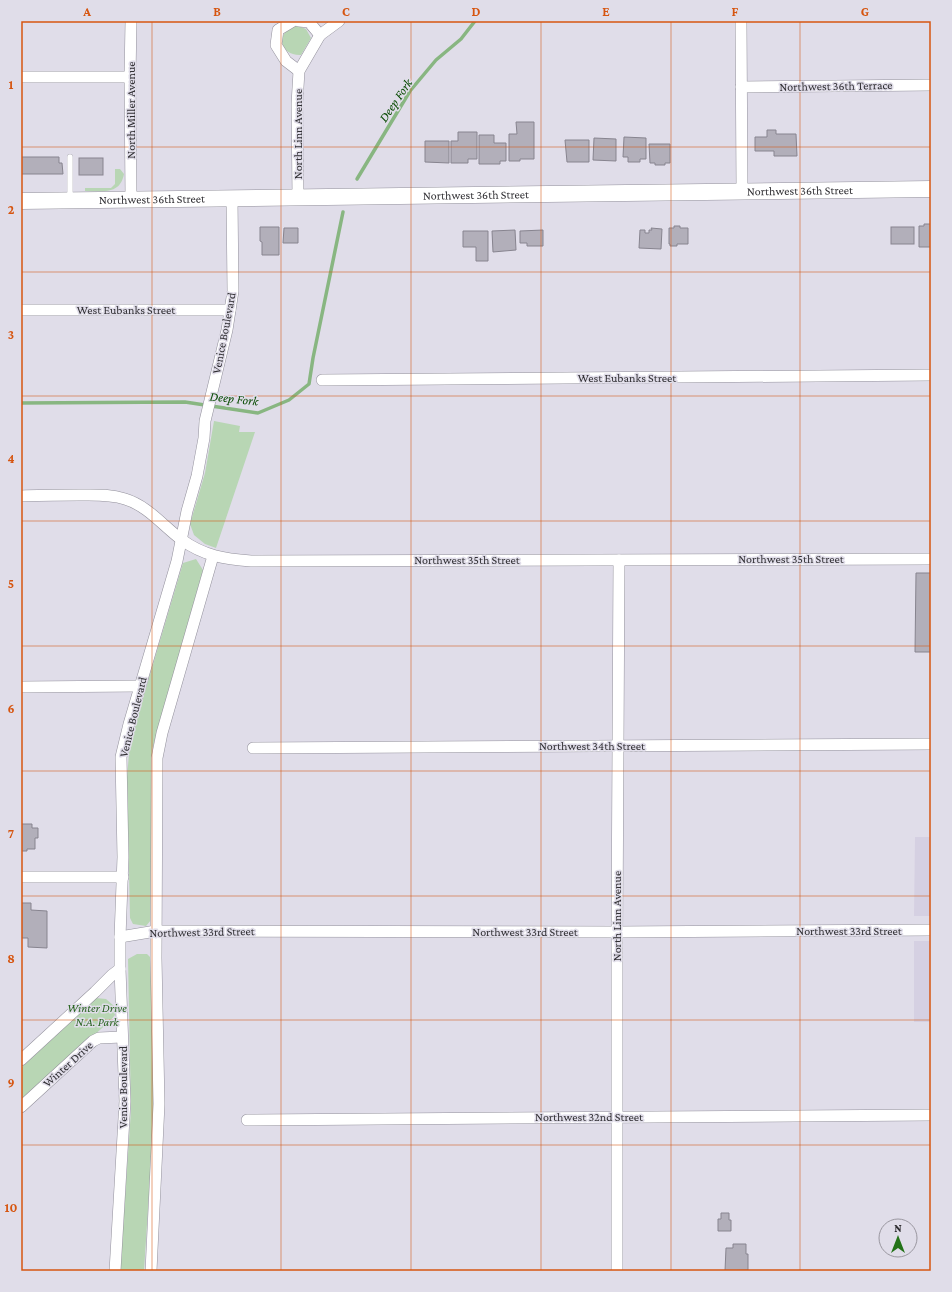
<svg xmlns="http://www.w3.org/2000/svg" width="952" height="1292" font-family="'Crimson Pro',serif">
<rect width="100%" height="100%" fill="#e0dde9"/>
<!-- built -->
<g fill="#d5d0e2">
<path d="M915,837h16v79h-17z"/>
<rect x="914" y="941" width="17" height="81"/>
</g>
<!-- green -->
<g fill="#b8d6b4">
<path d="M296,25l10,4 5,9 -10,17c-21,1 -27,-22 -5,-30z"/>
<path d="M115,169h5l4,5c-4,21 -21,17 -39,17v-3h26l4,-4z"/>
<path d="M214,421l26,5 -1,6h16l-39,116 -11,-4 -11,-9 -4,-11 15,-51z"/>
<path d="M196,559l7,11 -51,180 -1,170 -5,6 -13,-2 -3,-6 -3,-141 3,-35 53,-179z"/>
<path d="M137,954h10l4,4 3,158 -10,155h-24l11,-161 -3,-151z"/>
<path d="M96,998l10,1 8,7 1,9 -5,6 -89,79v-32z"/>
</g>
<g fill="none" stroke-linecap="round" stroke-linejoin="round">
<!-- stream -->
<g stroke="#88b681" stroke-width="3.5">
<path d="M357,179l53,-88 26,-31 25,-21 14,-18"/>
<path d="M21,403l164,-1 73,11 31,-13 20,-16 4,-26 30,-146"/>
</g>
</g>
<!-- building -->
<g fill="#b2afba" stroke="#87848f">
<path d="M516,122h18v37h-14v2h-11v-27h8z"/>
<path d="M767,130h9v4h20l1,22h-23v-5h-19v-14h12z"/>
<path d="M458,132h19v27h-9v4h-17v-22h7z"/>
<path d="M479,135h15v8h12v18h-6v3h-21z"/>
<path d="M624,137l22,1v21h-6v3h-12v-5h-5z"/>
<path d="M594,138l22,1v22l-23,-1z"/>
<path d="M565,140h24v22h-22z"/>
<path d="M425,141h24v22l-24,-1z"/>
<path d="M649,144h21v19h-5v2h-10v-2h-5z"/>
<path d="M21,157h38v6h3l1,11h-42z"/>
<rect x="79" y="158" width="24" height="17"/>
<path d="M924,224h7v23h-12v-21h5z"/>
<path d="M674,226h6v2h8v16h-11v2h-7v-2h-1v-16h5z"/>
<path d="M260,227h19v28h-17v-13l-2,-1z"/>
<rect x="891" y="227" width="23" height="17"/>
<path d="M284,228h14v15h-15z"/>
<path d="M651,228l11,1 -1,20 -22,-1 1,-18h5v3h4v-3h3z"/>
<path d="M515,230l1,20 -23,2 -1,-21z"/>
<path d="M543,230v16h-16v-3h-7v-12z"/>
<path d="M463,231h25v30h-12v-14h-13z"/>
<path d="M916,573h15v79h-16z"/>
<path d="M21,824h11v4h6v10h-3v11h-8v2h-6z"/>
<path d="M21,903h10v7l16,1v37l-19,-1v-9h-7z"/>
<path d="M721,1213h8v7h2v11h-13v-12h3z"/>
<path d="M733,1244h13v10h2v16l-23,1 1,-23h7z"/>
</g>
<g fill="none" stroke-linecap="round" stroke-linejoin="round">
<defs>
<path id="lane" d="M70,200v-43"/>
<g id="street">
<path d="M293,21l-15,9 -2,15 10,16 13,10"/>
<path d="M299,21l10,1 11,13"/>
<path d="M741,21l1,169"/>
<path d="M21,77h109"/>
<path d="M741,87l190,-2"/>
<path d="M298,197l-1,-93 2,-33 21,-36 19,-14"/>
<path d="M131,199l-1,-122 1,-56"/>
<path d="M21,310h209"/>
<path d="M322,380l609,-5"/>
<path d="M21,496c19,-1 39,-1 58,-1 15,0 31,-1 46,4 23,7 38,27 57,41 22,16 43,19 69,21l680,-2"/>
<path d="M21,687l119,-1"/>
<path d="M253,748l678,-4"/>
<path d="M21,877h102"/>
<path d="M120,937l36,-6 461,1 314,-2"/>
<path d="M21,1060l74,-68 17,-17 8,-6"/>
<path d="M21,1107l72,-66 6,-3 23,-1"/>
<path d="M247,1120l684,-5"/>
<path d="M115,1271l10,-170 -5,-132v-32l3,-80 -2,-100 8,-33 48,-163 10,-50 10,-35 7,-38 1,-17 22,-91 6,-39 -1,-93"/>
<path d="M151,1271l8,-167 -3,-146 1,-200 5,-25 51,-177"/>
<path d="M617,1271v-339l2,-372"/>
</g>
<g id="secondary">
<path id="s1" d="M21,201l910,-12"/>
</g>
</defs>
<!-- lane casing -->
<use href="#lane" stroke="#93919c" stroke-width="6"/>
<!-- street casing -->
<use href="#street" stroke="#93919c" stroke-width="12"/>
<!-- secondary casing -->
<use href="#secondary" stroke="#93919c" stroke-width="17"/>
<!-- lane -->
<use href="#lane" stroke="#fff" stroke-width="5.5"/>
<!-- street -->
<use href="#street" stroke="#fff" stroke-width="11"/>
<!-- secondary -->
<use href="#secondary" stroke="#fff" stroke-width="16"/>
</g>
<!-- grid -->
<path fill="none" stroke="#d65510" stroke-width="1" stroke-opacity="0.55" d="M152,21v1250M281,21v1250M411,21v1250M541,21v1250M671,21v1250M800,21v1250M21,147h910M21,272h910M21,396h910M21,521h910M21,646h910M21,771h910M21,896h910M21,1020h910M21,1145h910"/>
<g text-anchor="middle" stroke-width="3" stroke-linejoin="round" paint-order="stroke">
<!-- street labels -->
<g font-size="12" fill="#302f33" stroke="#e0dde9">
<text transform="translate(836 86) rotate(-1)" y="4">Northwest 36th Terrace</text>
<text transform="translate(131 110) rotate(-90)" y="4">North Miller Avenue</text>
<text transform="translate(298 134) rotate(-90)" y="4">North Linn Avenue</text>
<text dy="4" stroke="none"><textPath href="#s1" startOffset="779">Northwest 36th Street</textPath></text>
<text dy="4" stroke="none"><textPath href="#s1" startOffset="455">Northwest 36th Street</textPath></text>
<text dy="4" stroke="none"><textPath href="#s1" startOffset="131">Northwest 36th Street</textPath></text>
<text x="126" y="314">West Eubanks Street</text>
<text transform="translate(224 333) rotate(-79)" y="4">Venice Boulevard</text>
<text x="627" y="382">West Eubanks Street</text>
<text x="791" y="563">Northwest 35th Street</text>
<text x="467" y="564">Northwest 35th Street</text>
<text transform="translate(133 717) rotate(-76)" y="4">Venice Boulevard</text>
<text x="592" y="750">Northwest 34th Street</text>
<text transform="translate(617 916) rotate(-90)" y="4">North Linn Avenue</text>
<text x="849" y="935">Northwest 33rd Street</text>
<text transform="translate(202 932) rotate(-1)" y="4">Northwest 33rd Street</text>
<text x="525" y="936">Northwest 33rd Street</text>
<text transform="translate(68 1064) rotate(-42)" y="4">Winter Drive</text>
<text transform="translate(123 1087) rotate(-90)" y="4">Venice Boulevard</text>
<text x="589" y="1121">Northwest 32nd Street</text>
</g>
<!-- park labels -->
<g font-size="12" font-style="italic" fill="#27631f" stroke="#e0dde9">
<text x="97" y="1012">Winter Drive<tspan x="97" dy="14">N.A. Park</tspan></text>
</g>
<!-- water labels -->
<g font-size="13" font-style="italic" fill="#074a00" stroke="#e0dde9">
<text transform="translate(395 100) rotate(-56)" y="5">Deep Fork</text>
<text transform="translate(234 398) rotate(6)" y="5">Deep Fork</text>
</g>
</g>
<!-- border -->
<rect width="952" height="1292" fill="none" stroke="#e0dde9" stroke-width="44"/>
<!-- north arrow -->
<g transform="translate(898 1238)"><circle r="19" fill="#e0dde9" stroke="#9a97a0"/>
<path d="M0-3L7 15L0 10L-7 15Z" fill="#237218"/>
<text y="-6" font-size="11" font-weight="bold" text-anchor="middle" fill="#302f33">N</text>
</g>
<rect x="22" y="22" width="908" height="1248" fill="none" stroke="#d65510" stroke-width="1.5"/>
<g font-size="13" text-anchor="middle" font-weight="bold" fill="#d65510">
<text x="87" y="16">A</text>
<text x="217" y="16">B</text>
<text x="346" y="16">C</text>
<text x="476" y="16">D</text>
<text x="606" y="16">E</text>
<text x="735" y="16">F</text>
<text x="865" y="16">G</text>
<text x="11" y="89">1</text>
<text x="11" y="214">2</text>
<text x="11" y="339">3</text>
<text x="11" y="463">4</text>
<text x="11" y="588">5</text>
<text x="11" y="713">6</text>
<text x="11" y="838">7</text>
<text x="11" y="963">8</text>
<text x="11" y="1087">9</text>
<text x="11" y="1212">10</text>
</g>
</svg>
